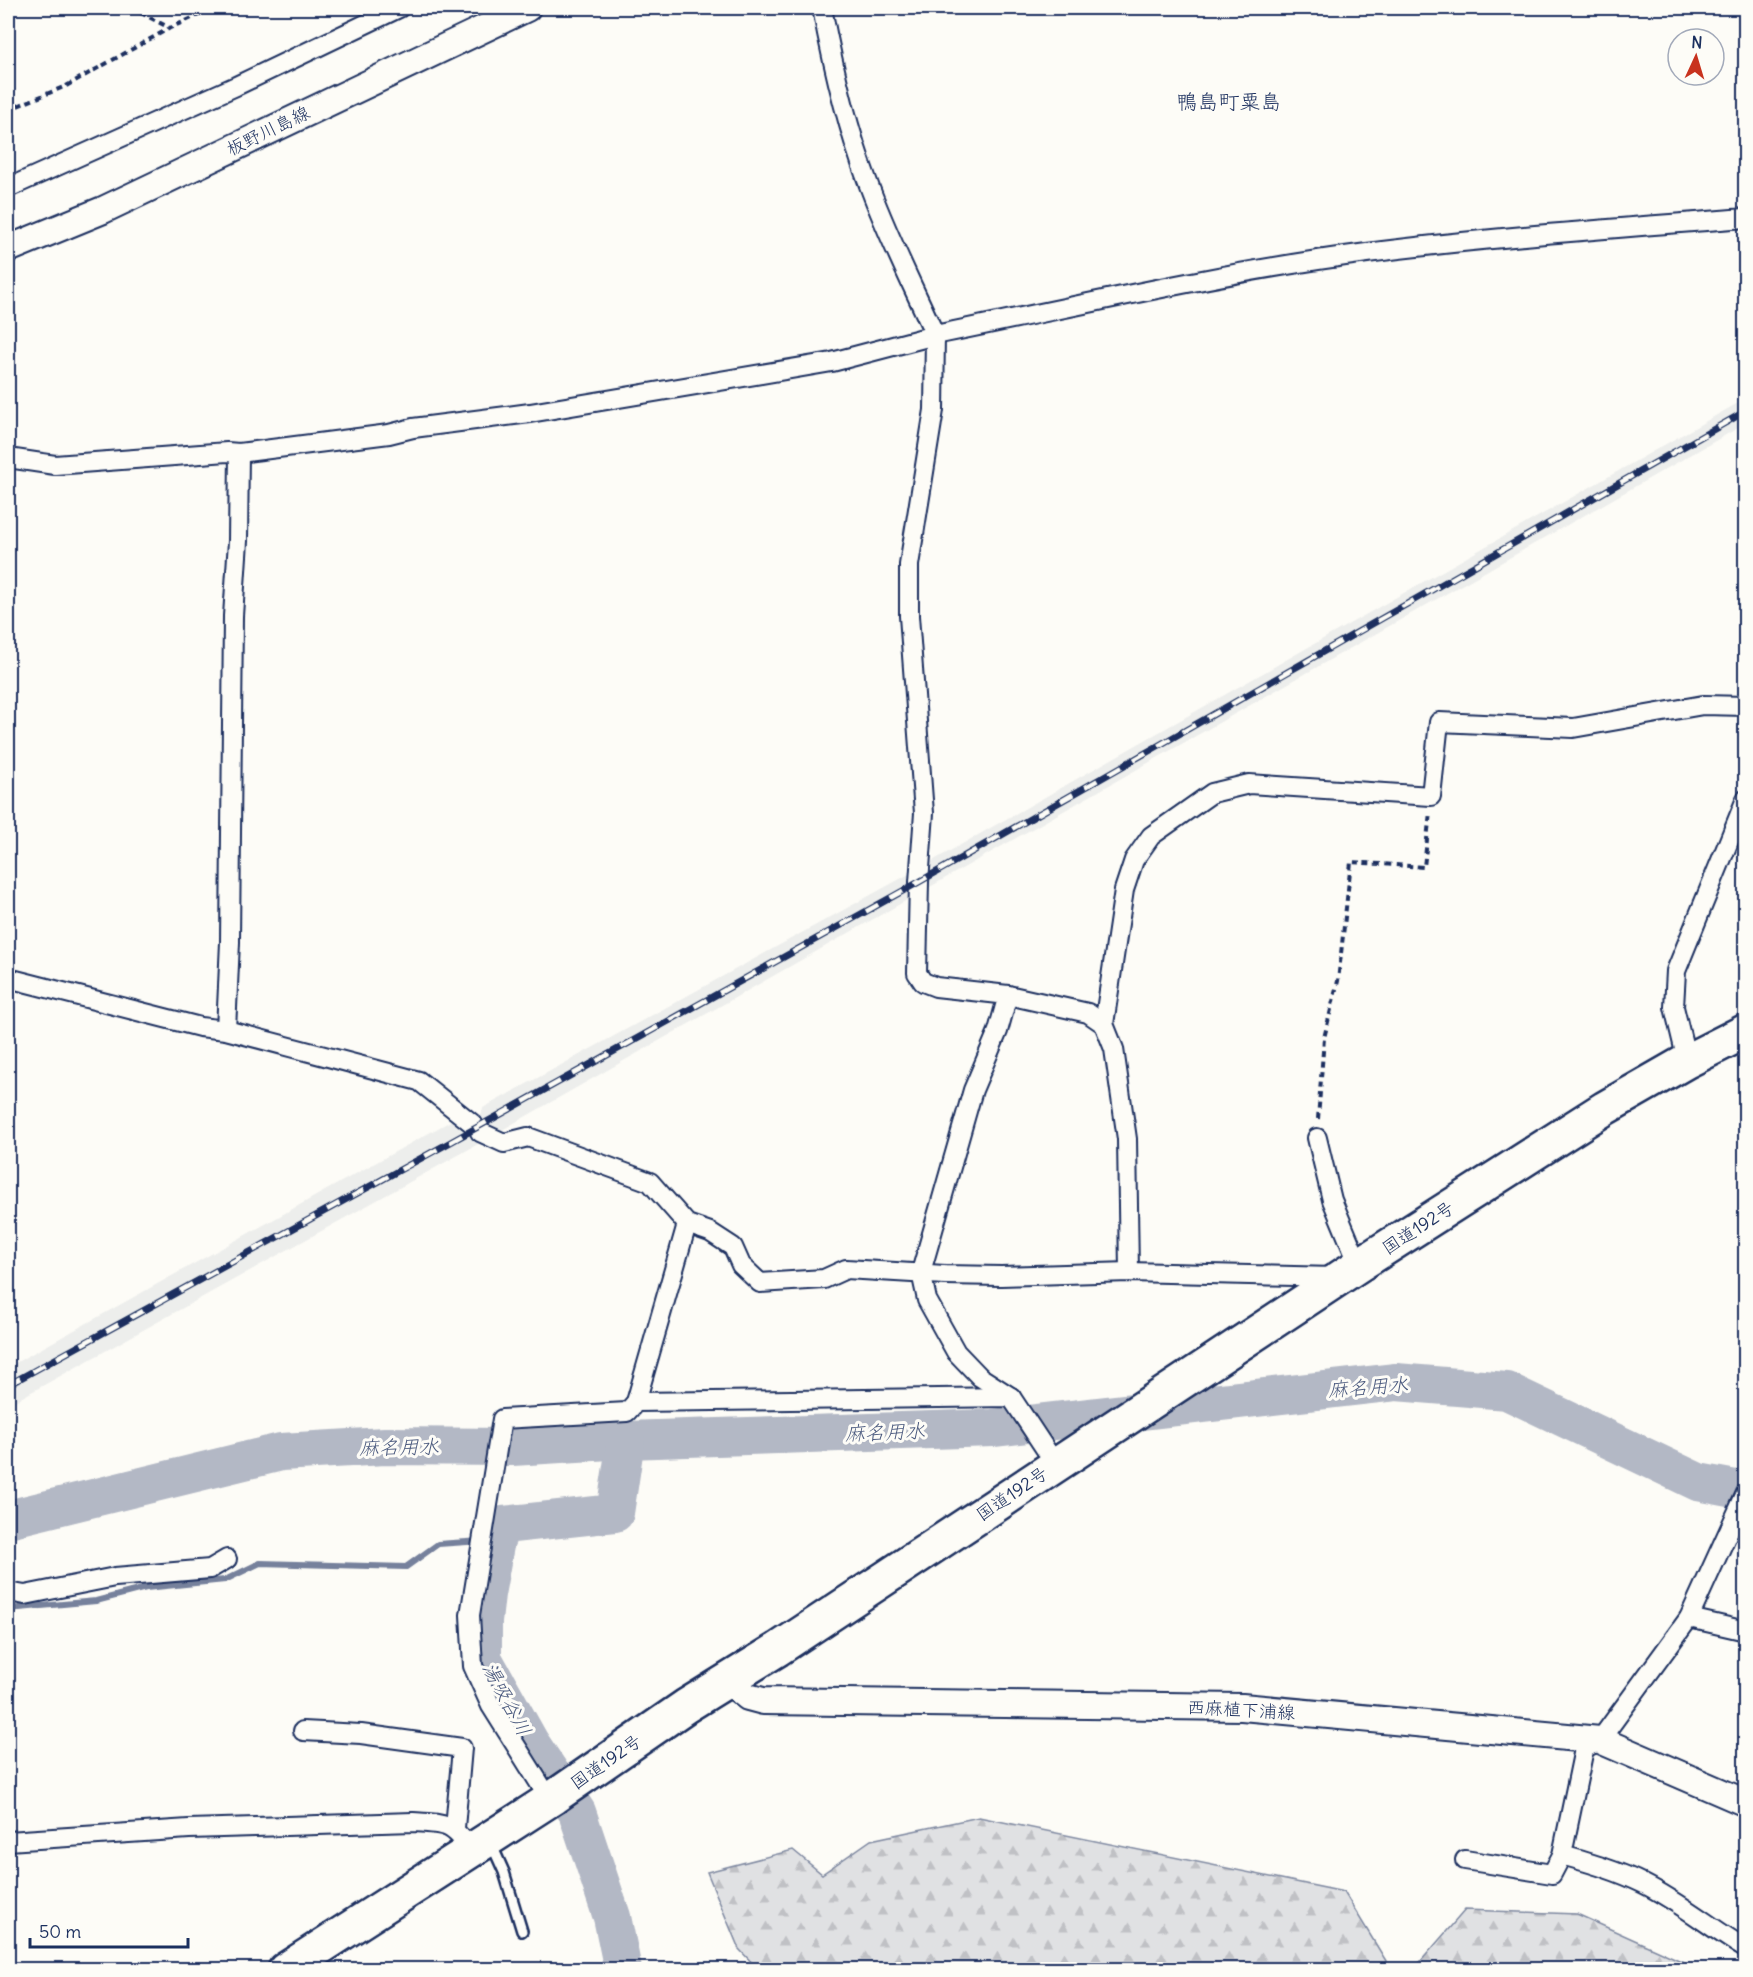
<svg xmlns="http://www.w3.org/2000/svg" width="1753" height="1977" font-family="Delius,'Klee One',sans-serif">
<defs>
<pattern id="forest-firs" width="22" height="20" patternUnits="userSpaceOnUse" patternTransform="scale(1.5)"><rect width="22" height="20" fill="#e0e1e3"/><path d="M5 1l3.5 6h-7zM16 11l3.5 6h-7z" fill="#c0c1c5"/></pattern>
</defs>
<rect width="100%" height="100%" fill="#fdfcf7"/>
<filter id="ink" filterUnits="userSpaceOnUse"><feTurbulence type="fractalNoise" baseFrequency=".0167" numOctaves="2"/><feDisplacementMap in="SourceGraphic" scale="12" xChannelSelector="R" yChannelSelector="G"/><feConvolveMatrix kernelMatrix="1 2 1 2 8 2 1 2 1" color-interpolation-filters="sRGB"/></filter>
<g filter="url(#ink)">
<!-- built -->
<path fill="#edeeec" d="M1745,399v25l-1250,710 -19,1 4,8 -472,262v-38l448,-249 24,1 3,-11 437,-240z"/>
<!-- forest -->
<g fill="url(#forest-firs)" stroke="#7e88a0" stroke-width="1.5">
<path d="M979,1817l365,75 47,77h-633l-19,-20 -32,-77 86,-22 29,24 49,-34z"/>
<path d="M1465,1910l112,4 122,55h-285z"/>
</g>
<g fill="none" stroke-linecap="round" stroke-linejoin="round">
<!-- stream -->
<path stroke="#76819c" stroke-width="6" d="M8,1609l88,-8 50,-13 79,-8 35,-17 146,4 32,-23 58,-4"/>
<!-- river -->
<g stroke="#b3b8c5" stroke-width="38">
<path d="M8,1519l273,-67 104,-6 127,1 114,-7 367,-12 403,-46 111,9 191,91 48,9"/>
<path d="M623,1970l-11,-53 -35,-105 -47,-70 -47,-84v-37l3,-27 10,-54 7,-15 112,-12 11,-73"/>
</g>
<defs>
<path id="lane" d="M491,1843l13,29 18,59"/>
<g id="street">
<path d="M822,8c11,58 24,116 45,172 19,53 45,104 68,155 143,-29 287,-63 432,-82 125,-16 252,-25 379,-35"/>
<path d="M8,188l228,-102 163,-78"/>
<path d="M8,458l47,7 172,-13 12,1 150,-19 24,-6 117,-15 302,-51 103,-27 -1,75 -25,155v51l15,197 -5,69 -2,91 6,9 13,5 72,8 -10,36 -25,59 -52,182 6,28 29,52 24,25 31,20"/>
<path d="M8,978l192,49 26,3 193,51 54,43"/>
<path d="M1008,995l80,18 16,11 10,25 13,90 2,133"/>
<path d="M1104,1024l20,-134 10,-30 17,-24 61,-43 37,-9 182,12 8,-74 134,6 130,-23 43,1"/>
<path d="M226,1030l4,-88 3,-326 5,-75 1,-88"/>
<path d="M1687,1061l-13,-54 2,-36 70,-172"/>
<path d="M480,1132l24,11 24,-6 122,45 37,42 23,8 23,15 8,18 19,18 64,-4 22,-10 99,6 56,1 128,-4 206,5"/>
<path d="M1317,1138l15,62 27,65"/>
<path d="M636,1402l51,-178"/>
<path d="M8,1592l17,3 90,-18 95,-8 17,-10"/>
<path d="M1689,1618l57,13"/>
<path d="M303,1731l58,3 101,14 -7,80"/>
<path d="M550,1800l-59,-94 -18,-40 -3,-51 32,-196 125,-7 9,-10 375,-5 45,68"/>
<path d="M8,1841l181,-12 224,-7c35,2 37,1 59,28"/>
<path d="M1562,1855c28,8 56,16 82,29 36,18 67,44 102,65"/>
<path d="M1465,1860l87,14 10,-19 22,-106 16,-9 89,-122 57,-125"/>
</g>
<g id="secondary">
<path d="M8,249l95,-39 424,-202"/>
<path d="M728,1681l20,16 15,4 479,6 358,33 146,63"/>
</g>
<path id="highway" d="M285,1970l269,-173 132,-91 92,-57 581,-384 246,-157 82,-47 59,-30"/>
</defs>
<!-- lane casing -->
<use href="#lane" stroke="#1b2f5e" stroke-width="14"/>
<!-- street casing -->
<use href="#street" stroke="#1b2f5e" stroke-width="22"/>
<!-- secondary casing -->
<use href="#secondary" stroke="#1b2f5e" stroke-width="30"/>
<!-- highway casing -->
<use href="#highway" stroke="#1b2f5e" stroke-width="38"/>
<!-- path -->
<g stroke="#1b2f5e" stroke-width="4" stroke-dasharray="6 4.5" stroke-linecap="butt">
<path d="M131,8l39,20"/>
<path d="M8,110l58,-24 104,-58 44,-20"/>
<path d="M1318,1119l6,-81 14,-57 13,-119 73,5 6,-55"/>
</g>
<!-- lane -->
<use href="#lane" stroke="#fdfcf7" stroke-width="9"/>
<!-- street -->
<use href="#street" stroke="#fdfcf7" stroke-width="18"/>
<!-- secondary -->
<use href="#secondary" stroke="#fdfcf7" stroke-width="26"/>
<!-- highway -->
<use href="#highway" stroke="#fdfcf7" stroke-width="33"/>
<defs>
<path id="rail" d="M8,1385l439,-241 472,-262 827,-471"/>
</defs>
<!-- rail casing -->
<use href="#rail" stroke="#1b2f5e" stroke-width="7"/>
<!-- rail -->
<use href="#rail" stroke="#fdfcf7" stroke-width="4.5" stroke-dasharray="14" stroke-linecap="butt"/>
</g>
</g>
<g text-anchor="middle" stroke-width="6" stroke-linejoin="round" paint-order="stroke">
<!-- street labels -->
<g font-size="18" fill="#1b2f5e" stroke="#fdfcf7">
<text transform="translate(268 131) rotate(-26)" y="6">板野川島線</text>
<text transform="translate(1418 1228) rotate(-33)" y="6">国道192号</text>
<text transform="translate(1012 1494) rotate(-34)" y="6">国道192号</text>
<text transform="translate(1241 1710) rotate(3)" y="6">西麻植下浦線</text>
<text transform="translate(606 1762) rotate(-35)" y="6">国道192号</text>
</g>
<!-- water labels -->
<g font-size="20" font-style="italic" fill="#49587d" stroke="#fdfcf7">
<text transform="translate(1368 1387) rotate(-4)" y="7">麻名用水</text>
<text transform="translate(885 1432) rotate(-2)" y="7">麻名用水</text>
<text transform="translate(399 1447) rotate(-1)" y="7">麻名用水</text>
<text transform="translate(507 1699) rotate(62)" y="7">湯吸谷川</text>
</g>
<!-- quarter labels -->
<g font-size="21" fill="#1b2f5e" stroke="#fdfcf7">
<text x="1229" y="109">鴨島町粟島</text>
</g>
</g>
<!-- margin -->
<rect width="1753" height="1977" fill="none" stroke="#fdfcf7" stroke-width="30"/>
<rect x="15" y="15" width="1723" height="1947" fill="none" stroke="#1b2f5e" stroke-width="2" filter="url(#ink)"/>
<!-- north arrow -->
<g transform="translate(1696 57) rotate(4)"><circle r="28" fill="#fdfcf7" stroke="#a3aaba" stroke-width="1.5"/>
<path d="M0-4.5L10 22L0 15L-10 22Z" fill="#c8321e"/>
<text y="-9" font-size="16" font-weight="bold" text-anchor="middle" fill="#1b2f5e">N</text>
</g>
<!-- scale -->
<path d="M30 1938v9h158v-9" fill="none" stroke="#1b2f5e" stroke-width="3"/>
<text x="39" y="1938" font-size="18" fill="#1b2f5e" stroke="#fdfcf7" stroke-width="4.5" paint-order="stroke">50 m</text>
</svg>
